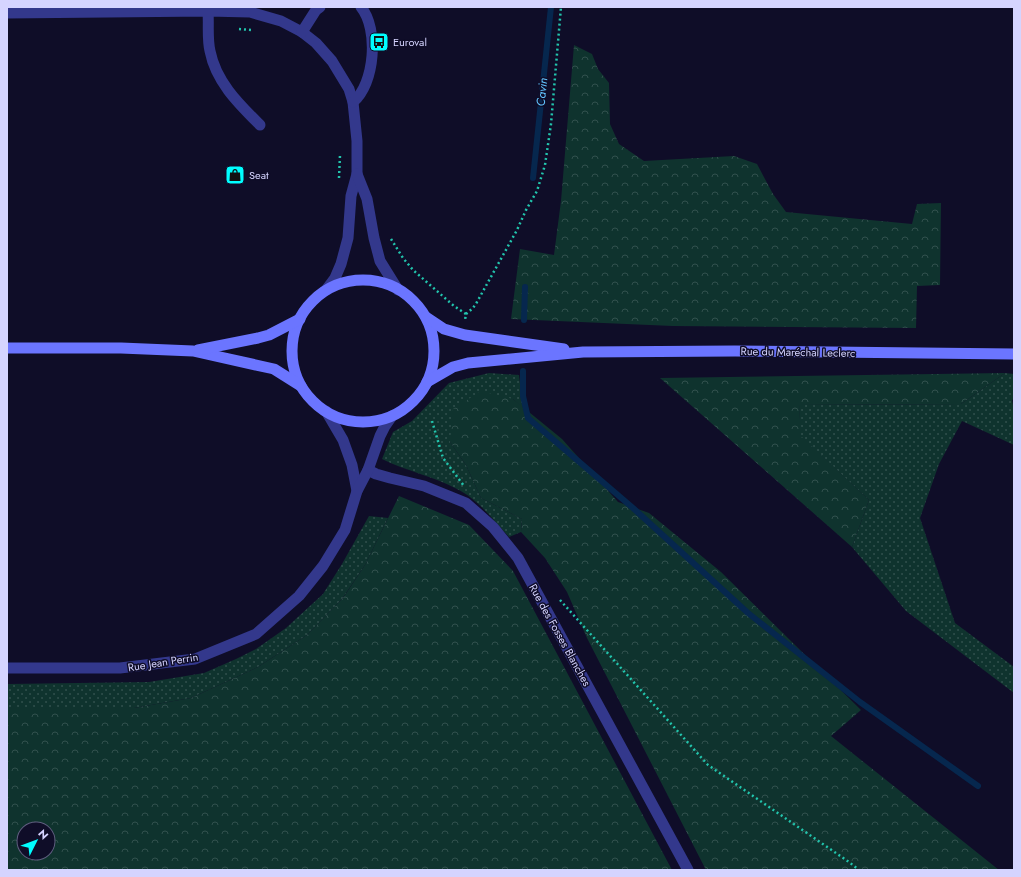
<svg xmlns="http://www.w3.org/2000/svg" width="1021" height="877" font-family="Jost,sans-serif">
<defs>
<pattern id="grass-dots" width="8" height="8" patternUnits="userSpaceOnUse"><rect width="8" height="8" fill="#0f332e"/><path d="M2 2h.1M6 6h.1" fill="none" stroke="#31504d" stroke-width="1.8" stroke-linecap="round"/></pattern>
<pattern id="forest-crowns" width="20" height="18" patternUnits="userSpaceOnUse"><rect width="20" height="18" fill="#0f332e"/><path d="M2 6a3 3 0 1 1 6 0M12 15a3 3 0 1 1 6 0" fill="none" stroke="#31504d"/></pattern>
</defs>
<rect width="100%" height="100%" fill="#0f0d28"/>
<!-- grass -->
<g fill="url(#grass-dots)">
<path d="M489,373l30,2 4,33 -10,-9 -63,43 16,23 15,33 41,21 -1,13 -12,5c-15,-16 -31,-38 -52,-48 -24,-13 -51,-18 -75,-30l11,-27 19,-11 37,-38z"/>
<path d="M1005,373l9,1v25l-2,1 2,10v35l-52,-24 -23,43 -19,54 35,105 59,44v26l-108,-82 -54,-64 17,-47 -69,-64 -1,-31 162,-1z"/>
<path d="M369,516l19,2 -23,47 -23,34 -35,36 -49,32 -67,31 -57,10h-127v-24l142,-2 55,-9 32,-14 20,-10 30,-21 37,-34 19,-30z"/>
</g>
<!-- forest -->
<g fill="url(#forest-crowns)" fill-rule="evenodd">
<path d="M574,45l18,9 6,15 11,14 1,41 9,20 25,17 90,-5 23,8 16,30 13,18 126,12 5,-20 24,-1 -1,82 -23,1 -1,42 -243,-2 -162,-7 9,-70 34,6 7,-54z"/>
<path d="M1005,373l-44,31 -162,1 2,31 68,64 -17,47 -192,-169z"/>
<path d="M481,391l32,8 49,40 56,63 31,11 72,59 140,138 -30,26 168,134h-293l-119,-232 -20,-46 -22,-34 -24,-26 1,-13 -41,-21 -15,-33 -16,-23 3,-33z"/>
<path d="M399,496l70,29 44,46 159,299h-665v-162h127l57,-10 67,-31 49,-32 36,-37 22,-33zM24,829h24v24h-24z"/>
</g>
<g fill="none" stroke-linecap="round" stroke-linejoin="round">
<!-- stream -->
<g stroke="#06274e" stroke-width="6">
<path d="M533,178l18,-171"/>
<path d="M524,320l1,-33"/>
<path d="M523,371v25l5,22 105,90 115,105 112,89 118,84"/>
</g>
<!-- path -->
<g stroke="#22c5ad" stroke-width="2.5" stroke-dasharray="2 3" stroke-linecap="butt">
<path d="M239,29l13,1"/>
<path d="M339,178l1,-23"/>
<path d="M391,239l12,19 10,12 41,36 12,8 -1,6"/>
<path d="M466,314l7,-6 4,-6 40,-72 9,-20 11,-19 8,-26 6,-41 10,-117"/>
<path d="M432,421l11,37 21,28"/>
<path d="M560,600l148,165 141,97 10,8"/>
</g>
<!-- service -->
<path stroke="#33388c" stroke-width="11" d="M208,11c1,13 -1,28 2,40 6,31 29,53 50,74"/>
<!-- minor -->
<g stroke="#33388c" stroke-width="11">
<path d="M7,13l201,-2 42,1 31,9 21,11 14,11 16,18 17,28 4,13 4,39v33l-6,22 -3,42 -7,26 -6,14 -9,12"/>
<path d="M302,32l14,-22 4,-3"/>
<path d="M353,102c22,-18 26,-73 8,-95"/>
<path d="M357,174l10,25 7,39 6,23 18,29"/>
<path d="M326,411l17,29 9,25 5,26"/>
<path d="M368,470l8,4 14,4 34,8 42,17 27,24 25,31 170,312"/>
<path d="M7,668h113l75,-9 61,-25 43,-38 24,-30 22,-36 12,-39 11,-21 12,-34 5,-10 7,-10"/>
</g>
<!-- secondary -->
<g stroke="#6b75ff" stroke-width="11">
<circle cx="363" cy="351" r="71"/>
<path d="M426,317l18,12 21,6 99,14"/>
<path d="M7,348h114l72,3 81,18 27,17"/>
<path d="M198,350l60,-12 11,-3 31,-16"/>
<path d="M427,382l26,-15 15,-4 115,-11 152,-1 279,3"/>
</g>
</g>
<!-- icons -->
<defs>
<symbol id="bus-square" viewBox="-11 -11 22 22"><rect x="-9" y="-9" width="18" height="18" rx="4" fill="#00fdff" stroke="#0f0d28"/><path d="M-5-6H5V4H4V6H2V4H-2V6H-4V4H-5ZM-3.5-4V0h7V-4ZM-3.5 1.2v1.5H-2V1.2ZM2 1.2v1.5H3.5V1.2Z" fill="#111"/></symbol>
<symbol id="shop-square" viewBox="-11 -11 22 22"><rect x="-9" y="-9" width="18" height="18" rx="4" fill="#00fdff" stroke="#0f0d28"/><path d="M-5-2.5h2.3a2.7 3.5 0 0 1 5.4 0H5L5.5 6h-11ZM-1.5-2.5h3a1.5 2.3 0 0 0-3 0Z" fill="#111"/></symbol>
</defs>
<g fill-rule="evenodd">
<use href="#bus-square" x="368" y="31" width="22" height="22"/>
<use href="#shop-square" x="224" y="164" width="22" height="22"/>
</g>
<g text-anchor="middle" stroke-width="3" stroke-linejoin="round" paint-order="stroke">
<!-- poi labels -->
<g font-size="11" fill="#d5d4ff" stroke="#0f0d28" text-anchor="start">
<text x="393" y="46">Euroval</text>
<text x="249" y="179">Seat</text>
</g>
<!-- street labels -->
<g font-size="11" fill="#d5d4ff" stroke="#0f0d28">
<text transform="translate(798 352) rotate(1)" y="4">Rue du Maréchal Leclerc</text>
<text transform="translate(560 635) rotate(61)" y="4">Rue des Fosses Blanches</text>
<text transform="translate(163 662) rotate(-9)" y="4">Rue Jean Perrin</text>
</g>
<!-- water labels -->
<g font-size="12" font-style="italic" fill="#62c5ff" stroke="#0f0d28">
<text transform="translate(542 92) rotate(-84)" y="4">Cavin</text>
</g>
</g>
<!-- border -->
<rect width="1021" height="877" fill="none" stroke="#d5d4ff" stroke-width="16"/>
<!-- north arrow -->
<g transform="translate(36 841) rotate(48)"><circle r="19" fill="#0f0d28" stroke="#5e5d7e"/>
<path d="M0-3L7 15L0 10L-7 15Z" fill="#00fdff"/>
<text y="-6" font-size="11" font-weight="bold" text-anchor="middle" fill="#d5d4ff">N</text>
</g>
</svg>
